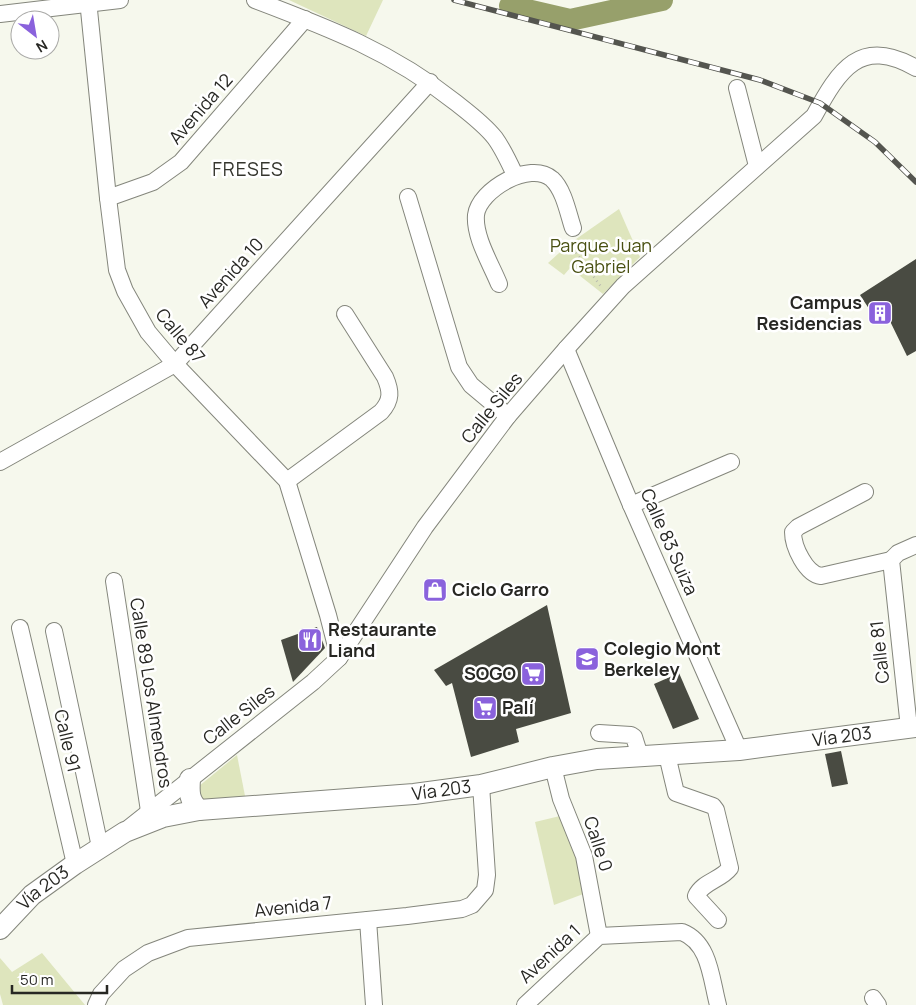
<svg xmlns="http://www.w3.org/2000/svg" width="916" height="1005" font-family="Manrope,sans-serif">
<rect width="100%" height="100%" fill="#f6f8ed"/>
<!-- green -->
<g fill="#dee5bd">
<path d="M289,0h94l-17,36z"/>
<path d="M619,209l21,48 -37,37 -33,-26 -6,7 -16,-12 21,-19z"/>
<path d="M237,755l9,46 -51,3 -2,-13z"/>
<path d="M560,816l17,43 9,34 -32,12 -19,-83z"/>
<path d="M42,953l43,52h-82l-3,-11v-36l12,14z"/>
</g>
<g fill="none" stroke-linecap="round" stroke-linejoin="round">
<!-- river -->
<path stroke="#97a06b" stroke-width="22" d="M510,6l60,14 92,-20"/>
</g>
<!-- building -->
<g fill="#494b42">
<path d="M916,259v92l-9,5 -20,-41 -10,6 -17,-26z"/>
<path d="M547,605l24,108 -55,16 3,13 -48,15 -19,-74 -6,3 -12,-16z"/>
<path d="M317,627l8,21 -32,34 -12,-42z"/>
<path d="M679,673l20,46 -26,10 -19,-45z"/>
<path d="M841,751l7,33 -16,3 -7,-33z"/>
</g>
<g fill="none" stroke-linecap="round" stroke-linejoin="round">
<defs>
<g id="minor">
<path d="M88,0l20,198 9,72 8,21 23,41 27,32 112,117 41,134 11,43"/>
<path d="M255,0c74,28 137,52 200,102 14,11 29,22 40,36 8,11 14,24 20,37"/>
<path d="M0,14l120,-14"/>
<path d="M737,88l20,78"/>
<path d="M408,197l51,170 12,18 37,31"/>
<path d="M108,198l45,-16 28,-20 124,-143"/>
<path d="M499,284c-8,-20 -25,-47 -23,-69 3,-25 54,-55 76,-36 12,11 16,34 21,49"/>
<path d="M566,349l65,156 108,245"/>
<path d="M0,462l175,-98 255,-282"/>
<path d="M287,481l94,-69c11,-12 10,-21 4,-35l-40,-63"/>
<path d="M865,492l-67,35 -5,5c0,15 13,42 28,44l70,-16"/>
<path d="M631,505l100,-43"/>
<path d="M114,581l35,230"/>
<path d="M20,628l55,236"/>
<path d="M54,631l46,216"/>
<path d="M909,728l-18,-168 7,-7 18,-8"/>
<path d="M599,733l32,2 3,2 6,19"/>
<path d="M667,755l9,38 37,13 3,4 14,58c-9,12 -28,14 -34,28l22,24"/>
<path d="M553,767l8,32 23,57 15,80"/>
<path d="M130,827l183,-145 26,-24 86,-131 83,-111 58,-67 57,-63 191,-170c25,-46 46,-80 102,-48"/>
<path d="M368,920l6,85"/>
<path d="M873,998l5,7"/>
<path d="M96,1005l5,-11 23,-25 24,-16 40,-15 219,-22 55,-7 10,-4 13,-15 2,-15 -6,-90"/>
<path d="M525,1005l74,-69 83,-4c28,11 29,47 36,73"/>
</g>
<g id="major">
<path d="M190,779c-1,14 -1,21 9,31"/>
<path id="s1" d="M0,929l32,-34 43,-31 50,-32 38,-15 36,-7 215,-16 67,-9 72,-18 44,-8 142,-9 177,-23"/>
</g>
</defs>
<!-- minor casing -->
<use href="#minor" stroke="#84867c" stroke-width="18"/>
<!-- major casing -->
<use href="#major" stroke="#84867c" stroke-width="22"/>
<!-- path -->
<path stroke="#b8b9b0" stroke-width="2.5" stroke-dasharray="1 4" stroke-linecap="butt" d="M570,242l-5,6 10,3 27,37"/>
<!-- minor -->
<use href="#minor" stroke="#fff" stroke-width="16"/>
<!-- major -->
<use href="#major" stroke="#fff" stroke-width="20"/>
<defs>
<path id="rail" d="M454,0l306,80 60,23 55,39 41,40"/>
</defs>
<!-- rail casing -->
<use href="#rail" stroke="#54554f" stroke-width="5.5"/>
<!-- rail -->
<use href="#rail" stroke="#fff" stroke-width="4" stroke-dasharray="11" stroke-linecap="butt"/>
</g>
<!-- icons -->
<defs>
<symbol id="building-square" viewBox="-11 -11 22 22"><rect x="-9" y="-9" width="18" height="18" rx="4" fill="#8a62dc" stroke="#fff"/><path d="M-4-6H4V6H1V3H-1V6H-4ZM-2.5-4.3h1.7v1.8h-1.7ZM.8-4.3h1.7v1.8H.8ZM-2.5-1h1.7V.8h-1.7ZM.8-1h1.7V.8H.8Z" fill="#fff"/></symbol>
<symbol id="shop-square" viewBox="-11 -11 22 22"><rect x="-9" y="-9" width="18" height="18" rx="4" fill="#8a62dc" stroke="#fff"/><path d="M-5-2.5h2.3a2.7 3.5 0 0 1 5.4 0H5L5.5 6h-11ZM-1.5-2.5h3a1.5 2.3 0 0 0-3 0Z" fill="#fff"/></symbol>
<symbol id="restaurant-square" viewBox="-11 -11 22 22"><rect x="-9" y="-9" width="18" height="18" rx="4" fill="#8a62dc" stroke="#fff"/><path d="M-5-6h1v4h1v-4h1v4h1v-4h1v5L-1.5 .5V6h-2V.5L-5-1ZM5-6V6H3V1.5H1.5Q1.5-4 5-6Z" fill="#fff"/></symbol>
<symbol id="school-square" viewBox="-11 -11 22 22"><rect x="-9" y="-9" width="18" height="18" rx="4" fill="#8a62dc" stroke="#fff"/><path d="M0-5L7-2L0 1L-7-2ZM-4 1L0 2.5L4 1V4Q0 6-4 4Z" fill="#fff"/></symbol>
<symbol id="supermarket-square" viewBox="-11 -11 22 22"><rect x="-9" y="-9" width="18" height="18" rx="4" fill="#8a62dc" stroke="#fff"/><path d="M-6-5.5h2.5l.6 2H6L4.5 2H-2.5L-4.4-4H-6ZM-1.5 3.2a1.3 1.3 0 1 0 .1 0ZM3 3.2a1.3 1.3 0 1 0 .1 0Z" fill="#fff"/></symbol>
</defs>
<g fill-rule="evenodd">
<use href="#building-square" x="866" y="299" width="28" height="28"/>
<use href="#shop-square" x="421" y="576" width="28" height="28"/>
<use href="#restaurant-square" x="296" y="626" width="28" height="28"/>
<use href="#school-square" x="573" y="645" width="28" height="28"/>
<use href="#supermarket-square" x="519" y="660" width="28" height="28"/>
<use href="#supermarket-square" x="471" y="694" width="28" height="28"/>
</g>
<g text-anchor="middle" stroke-width="5" stroke-linejoin="round" paint-order="stroke">
<!-- street labels -->
<g font-size="18" fill="#272723" stroke="#fff">
<text transform="translate(201 109) rotate(-49)" y="6">Avenida 12</text>
<text transform="translate(231 273) rotate(-48)" y="6">Avenida 10</text>
<text transform="translate(180 336) rotate(50)" y="6">Calle 87</text>
<text transform="translate(492 408) rotate(-51)" y="6">Calle Siles</text>
<text transform="translate(669 542) rotate(66)" y="6">Calle 83 Suiza</text>
<text transform="translate(880 652) rotate(-96)" y="6">Calle 81</text>
<text transform="translate(151 693) rotate(81)" y="6">Calle 89 Los Almendros</text>
<text transform="translate(239 715) rotate(-38)" y="6">Calle Siles</text>
<text dy="6" stroke="none"><textPath href="#s1" startOffset="885">Vía 203</textPath></text>
<text transform="translate(67 741) rotate(77)" y="6">Calle 91</text>
<text dy="6" stroke="none"><textPath href="#s1" startOffset="480">Vía 203</textPath></text>
<text transform="translate(598 844) rotate(72)" y="6">Calle 0</text>
<text dy="6" stroke="none"><textPath href="#s1" startOffset="60">Vía 203</textPath></text>
<text transform="translate(293 907) rotate(-6)" y="6">Avenida 7</text>
<text transform="translate(550 954) rotate(-43)" y="6">Avenida 1</text>
</g>
<!-- park labels -->
<g font-size="18" fill="#495012" stroke="#fff">
<text x="601" y="252">Parque Juan<tspan x="601" dy="21">Gabriel</tspan></text>
</g>
<!-- poi labels -->
<g font-size="18" font-weight="bold" fill="#272723" stroke="#fff" text-anchor="start">
<text x="862" y="309" text-anchor="end">Campus<tspan x="862" dy="21">Residencias</tspan></text>
<text x="452" y="596">Ciclo Garro</text>
<text x="328" y="636">Restaurante<tspan x="328" dy="21">Liand</tspan></text>
<text x="604" y="655">Colegio Mont<tspan x="604" dy="21">Berkeley</tspan></text>
<text x="516" y="680" text-anchor="end">SOGO</text>
<text x="502" y="714">Palí</text>
</g>
<!-- neighbourhood labels -->
<g font-size="19" letter-spacing="1" fill="#34352d" stroke="#fff">
<text x="248" y="176">FRESES</text>
</g>
</g>
<!-- north arrow -->
<g transform="translate(35 35) rotate(149)"><circle r="24" fill="#ffffff" stroke="#a9a9a7"/>
<path d="M0-4L9 19L0 12L-9 19Z" fill="#8a62dc"/>
<text y="-8" font-size="14" font-weight="bold" text-anchor="middle" fill="#272723">N</text>
</g>
<!-- scale -->
<path d="M12 985v8h95v-8" fill="none" stroke="#272723" stroke-width="2.5"/>
<text x="20" y="985" font-size="15" fill="#272723" stroke="#ffffff" stroke-width="4" paint-order="stroke">50 m</text>
</svg>
